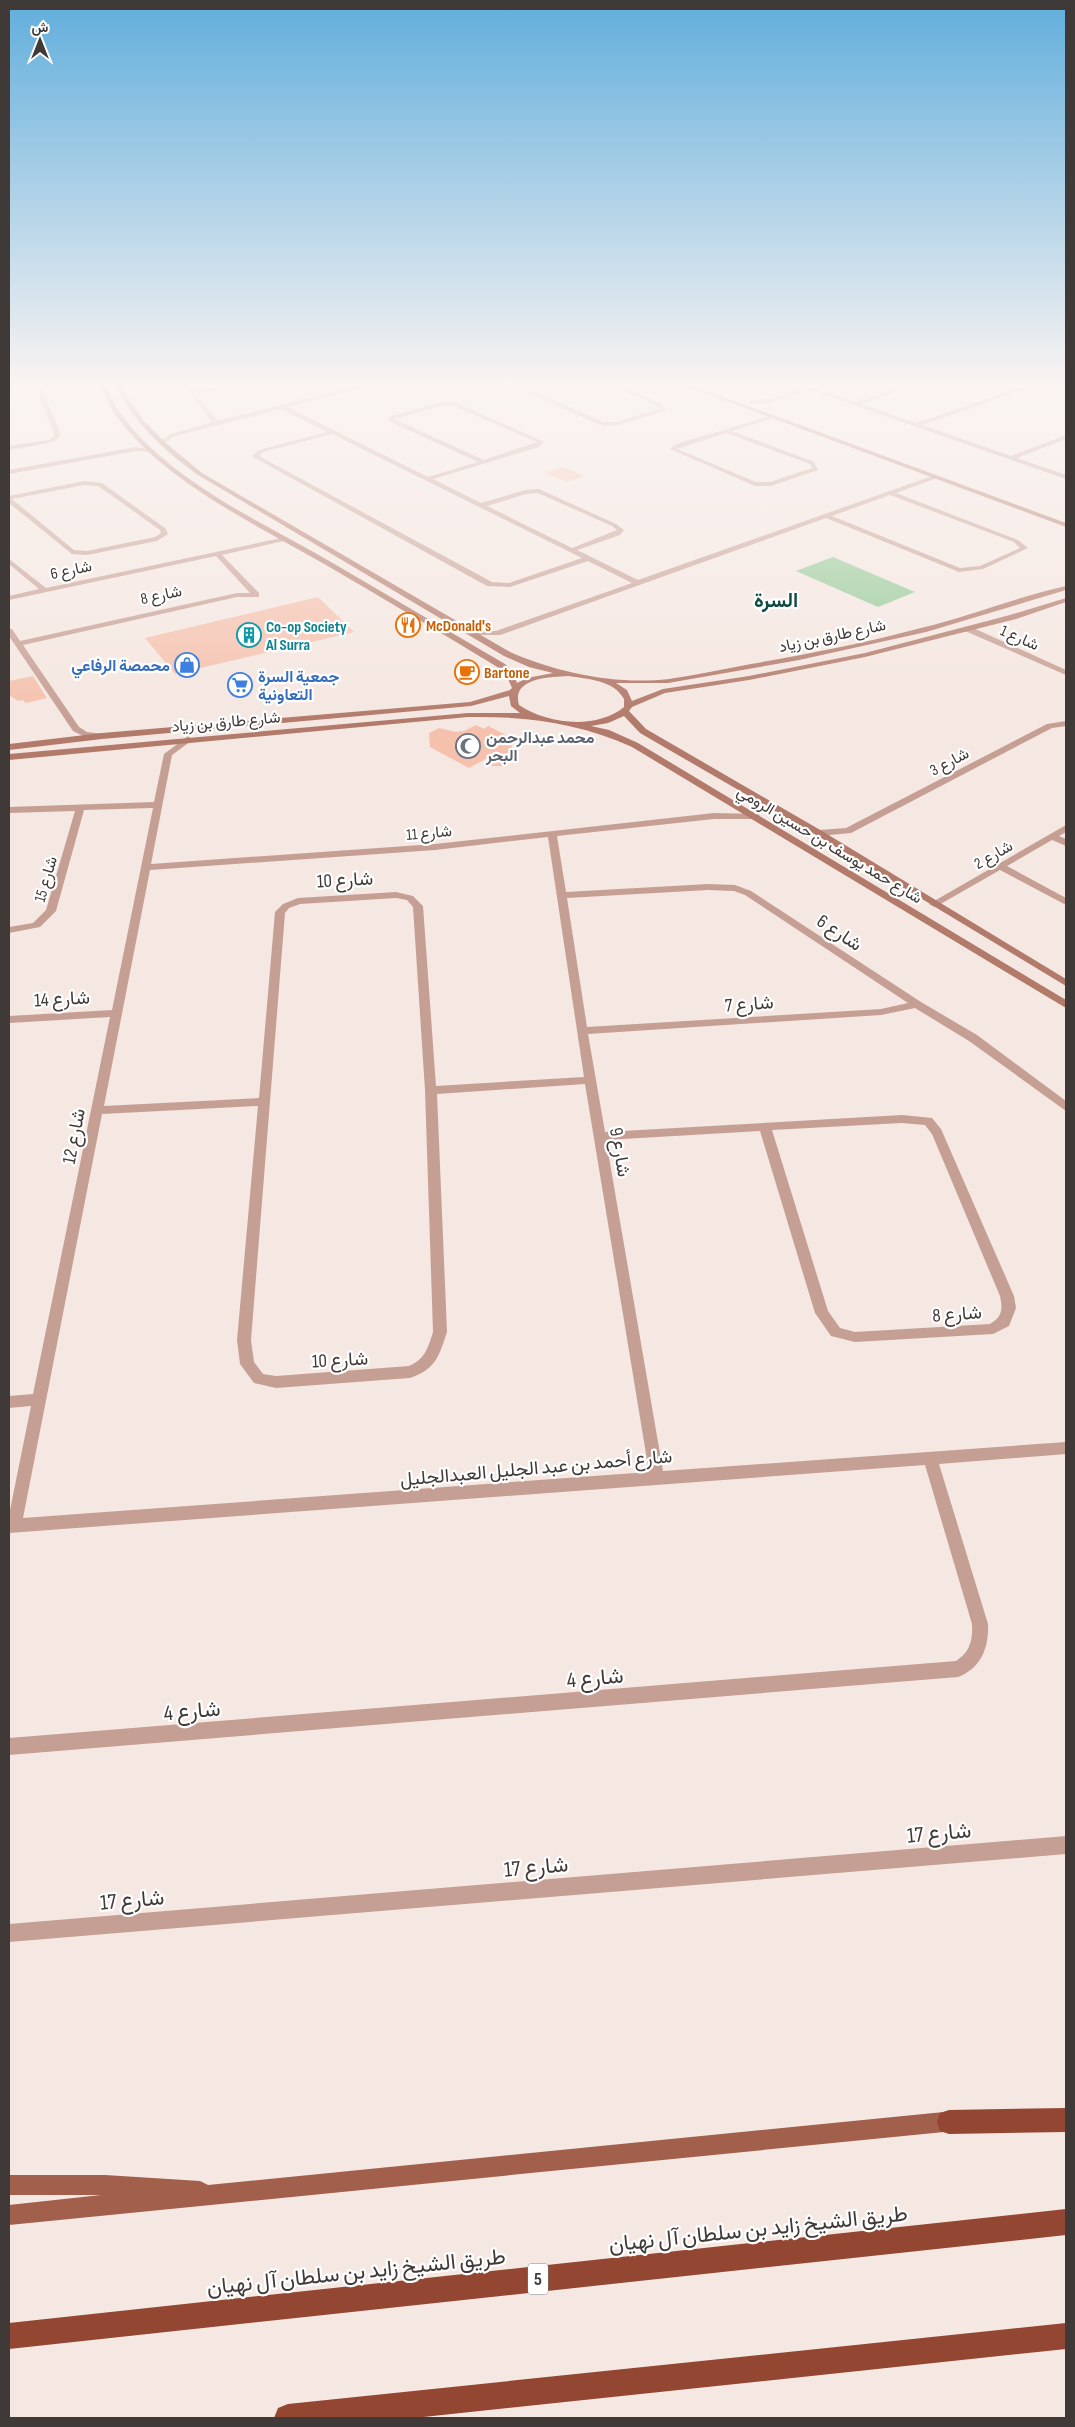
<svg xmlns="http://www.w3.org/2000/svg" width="1075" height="2427" font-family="'Sofia Sans Condensed',Vazirmatn,sans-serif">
<rect width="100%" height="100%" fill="#f5e7e1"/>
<!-- green -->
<path fill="#92c994" d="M833,557l82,35 -37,15 -82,-36z"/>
<!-- building -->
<g fill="#f5c1ad">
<path d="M563,467l21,9 -18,6 -21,-9z"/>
<path d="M318,597l36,35 -179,42 -30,-36z"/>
<path d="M33,676l14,22 -21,5 -3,-3 -5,1 -9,-6v-14z"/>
<path d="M476,725l8,4 4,-3 22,11 -5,2 6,3 4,18 -13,6h-12l-1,-9 -20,11 -39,-21 -1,-14 10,-5 17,4 8,-1z"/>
</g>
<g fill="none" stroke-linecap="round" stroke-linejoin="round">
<!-- street -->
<g fill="#c69f94" fill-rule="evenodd">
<path d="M34,383h6l21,53 -8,6 -44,8v-4l40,-6 6,-4z"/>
<path d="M183,383h5l7,9 35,-9h11l-44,12 20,26 152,-38h11l-93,24 141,70 50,-15 -87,-40 -3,-3 3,-3 50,-14h14l89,40 -5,5 -106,32 48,24 44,-13 14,-1 77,35 8,6 -4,5 -43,15 61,30 297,-105 2,3 -41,15 122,47 10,8 -45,21 -24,3 -133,-54 -326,117h-27l-4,-2 1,-2h26l136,-48 -44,-22 -78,26 -23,-1 -234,-129v-2l6,-5 68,-18 -46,-23 -106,27 -11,7h-4v-2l11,-7 41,-12zM441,406h13l83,36 -53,18 -90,-41zM332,434l250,124 -73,25 -17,-1 -233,-126 4,-4zM538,493l74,33 5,4 -45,18 -85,-42 39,-12zM890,495l124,47 6,6 -40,18 -20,2 -128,-52z"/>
<path d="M517,383h6v4l81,35h13l42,-13 -3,-4 -51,-22h8l47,20 6,7 -47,15 -16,1 -84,-37z"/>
<path d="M764,383c11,0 21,9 31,9 12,0 23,-9 35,-9l-14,6 39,13 57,-19h9l-61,21 56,19 118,-40h9l-121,42 89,31 55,-21v4l-49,19 49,17v4l-256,-89 -39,13h-22l2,-3 20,-1 18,-5z"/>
<path d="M771,416l5,1 -44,14 82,31 4,8 -47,16h-16l-85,-37 6,-5zM726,433l84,31 2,4 -42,14h-14l-79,-33z"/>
<path d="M136,447l17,3 -3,2 -14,-1 -127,23v-4z"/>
<path d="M84,481l18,2 63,45 3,6 -11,7 -70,14 -15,-1 -63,-51v-7zM84,485l14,1 62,44 1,3 -6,4 -68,14 -13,-1 -62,-51z"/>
<path d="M286,537l3,2 -1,1 -66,15 37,38v4h-22l-214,48 56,82 8,5 18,2v4l-20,-1 -12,-6 -64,-95v-7h3l8,12 217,-48h13l-34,-37 -207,44v-4l30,-7 -30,-25v-5l37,29z"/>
<path d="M965,627h6l95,43v5l-101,-44z"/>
<path d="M1066,721v5l-14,2 -201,105 -32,3 -5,-3 5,-3 27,-2 201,-104z"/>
<path d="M188,736l4,3 -1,2 -19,14 -21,109 284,-20 279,-31 44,1 2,2 -5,3h-41l-157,17 9,56 142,-8 27,1 16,6 170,111 56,33 89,66v10l-97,-70 -54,-33 -34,7 -293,19 17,98 297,-17 30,3 9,11 73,167 2,12 -7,18 -16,8 -138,8 -24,-6 -16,-23 -55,-182 -154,9 57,331 403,-29v12l-127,10 49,160c1,24 -7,44 -30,53l-949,78v-17l947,-77c14,-9 17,-21 16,-37l-47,-159 -916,68v-18l22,-109 -22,2v-12l24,-2 77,-377 -101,6v-7l103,-6 41,-202 -69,2 -28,101 -16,16 -31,6v-6l24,-4 13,-13 29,-99 -66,2v-6l145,-5 10,-48zM548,837l36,240 -148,9 -13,-180 -10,-10 -17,-4 -98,6 -15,6 -8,8 -16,186 -155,8 46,-236 285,-20zM708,890l26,1 11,4 163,108 -27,6 -294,18 -20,-129zM396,898l11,2 6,7 12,183 8,242c-5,16 -8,27 -24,34l-133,10 -13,-2 -9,-12 -3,-22 34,-427 4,-5 11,-4zM585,1084l64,388 -626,46 79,-404 156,-8 -21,234 3,24 14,19 22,5 134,-10c26,-9 29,-22 37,-46l-10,-238zM902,1123l23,2 7,9 68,162c3,14 2,21 -10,28l-135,8 -15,-4 -12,-17 -56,-181z"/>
<path d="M1066,825v7l-7,4 7,3v7l-14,-6 -45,26 59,32v7l-66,-35 -63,36 -3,1 -5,-3z"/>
<path d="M1066,1836v18l-1057,88v-18z"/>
</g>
<!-- secondary -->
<g fill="#b27a6a" fill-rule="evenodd">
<path d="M100,383h6c4,9 7,20 13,28 48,69 141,110 212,151 58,34 116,68 174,102l6,5 6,14 10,-5 26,-5 -24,-6 -25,-11 -306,-181c-34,-25 -65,-52 -83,-92h6l6,14 17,24 23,23 35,29 308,179c48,21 106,33 159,27 27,-4 54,-10 82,-15 57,-10 114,-21 170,-36 49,-12 96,-31 145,-42v4l-140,42 -127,28 -131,23h-52l11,7 5,11 31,-12 86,-13 116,-23 145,-38 56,-17v4l-50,17 -151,38 -116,23 -84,13 -33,14 -3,4 17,18 176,102 244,148v7l-250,-151 -176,-102 -16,-17 -16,7 -17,3 18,4 29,13 428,257v8l-434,-261c-53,-24 -106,-31 -164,-30l-459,43v-6l459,-41h52l-9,-7 -2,-10 -38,10 -369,33 -93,11v-6l93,-11 368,-31 40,-12 2,-2 -7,-16 -6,-4c-57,-35 -115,-69 -173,-103 -69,-40 -168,-86 -213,-154 -5,-8 -9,-19 -13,-28zM568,676c19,3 46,4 56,23v8c-28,23 -77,17 -105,-2 -8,-27 30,-28 49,-29z"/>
<path d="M678,383h8l380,140v4z"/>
</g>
<!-- primary -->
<path fill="#a25f4c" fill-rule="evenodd" d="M954,2111l7,3 3,7 -3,7 -7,3 -945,94v-20l92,-10h-92v-20h96l95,6 8,4z"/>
<!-- highway -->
<g fill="#934631" fill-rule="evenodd">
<path d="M1066,2108v24l-117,2 -9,-3 -3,-9 3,-9 9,-3z"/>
<path d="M1066,2209v26l-1057,114v-26z"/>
<path d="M1066,2323v26l-652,69h-140l4,-10 10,-4z"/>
</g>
</g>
<!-- sky -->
<linearGradient id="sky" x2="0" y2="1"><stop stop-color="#61aedc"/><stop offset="0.53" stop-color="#faf4f2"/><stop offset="1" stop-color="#faf4f2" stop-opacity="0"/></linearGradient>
<rect width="1075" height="723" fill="url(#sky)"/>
<!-- icons -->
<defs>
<symbol id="restaurant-ring" viewBox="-11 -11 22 22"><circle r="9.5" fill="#fff" stroke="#e8710a" stroke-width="1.5"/><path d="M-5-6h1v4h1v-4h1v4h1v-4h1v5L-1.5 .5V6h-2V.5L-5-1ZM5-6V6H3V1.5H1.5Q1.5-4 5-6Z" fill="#e8710a"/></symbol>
<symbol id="building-ring" viewBox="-11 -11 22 22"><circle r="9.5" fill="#fff" stroke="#0f9aa8" stroke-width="1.5"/><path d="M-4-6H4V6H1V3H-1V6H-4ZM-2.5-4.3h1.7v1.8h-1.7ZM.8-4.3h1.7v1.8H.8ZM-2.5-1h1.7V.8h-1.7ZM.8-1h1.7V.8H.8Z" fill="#0f9aa8"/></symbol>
<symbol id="shop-ring" viewBox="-11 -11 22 22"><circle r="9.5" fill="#fff" stroke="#3f7fe0" stroke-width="1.5"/><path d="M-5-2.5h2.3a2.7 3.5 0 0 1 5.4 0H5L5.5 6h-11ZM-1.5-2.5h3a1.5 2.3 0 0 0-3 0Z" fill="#3f7fe0"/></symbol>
<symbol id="cafe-ring" viewBox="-11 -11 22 22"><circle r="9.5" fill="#fff" stroke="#e8710a" stroke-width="1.5"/><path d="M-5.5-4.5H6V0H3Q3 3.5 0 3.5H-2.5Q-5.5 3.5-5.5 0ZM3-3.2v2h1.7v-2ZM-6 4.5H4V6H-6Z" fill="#e8710a"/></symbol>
<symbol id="supermarket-ring" viewBox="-11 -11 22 22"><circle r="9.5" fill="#fff" stroke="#3f7fe0" stroke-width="1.5"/><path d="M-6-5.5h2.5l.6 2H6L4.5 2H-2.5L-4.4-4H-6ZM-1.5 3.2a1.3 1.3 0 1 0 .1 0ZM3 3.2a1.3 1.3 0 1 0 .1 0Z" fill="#3f7fe0"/></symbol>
<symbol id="mosque-ring" viewBox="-11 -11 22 22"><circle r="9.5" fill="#fff" stroke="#6b7280" stroke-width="1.5"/><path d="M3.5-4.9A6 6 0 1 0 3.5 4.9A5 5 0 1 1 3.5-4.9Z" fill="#6b7280"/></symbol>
</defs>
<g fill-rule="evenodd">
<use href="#restaurant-ring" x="394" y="611" width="28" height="28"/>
<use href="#building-ring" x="235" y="621" width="28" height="28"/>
<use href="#shop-ring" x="173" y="651" width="28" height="28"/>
<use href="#cafe-ring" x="453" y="658" width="28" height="28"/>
<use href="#supermarket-ring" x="226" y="671" width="28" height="28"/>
<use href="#mosque-ring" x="454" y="732" width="28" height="28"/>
</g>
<g text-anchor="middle" stroke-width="4.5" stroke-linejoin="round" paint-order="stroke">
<!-- far-street labels -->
<g font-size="16" fill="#3f3937" stroke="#fff">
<text transform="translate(71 569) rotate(-12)" y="6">شارع 6</text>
<text transform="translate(161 594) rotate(-12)" y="6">شارع 8</text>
<text transform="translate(832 635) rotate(-12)" y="6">شارع طارق بن زياد</text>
<text transform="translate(1020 637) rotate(24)" y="6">شارع 1</text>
<text transform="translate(226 721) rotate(-5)" y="6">شارع طارق بن زياد</text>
<text transform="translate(949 761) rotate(-28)" y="6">شارع 3</text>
<text transform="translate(429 832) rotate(-5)" y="6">شارع 11</text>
<text transform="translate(830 844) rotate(31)" y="6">شارع حمد يوسف بن حسين الرومي</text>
<text transform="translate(993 854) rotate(-30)" y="6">شارع 2</text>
<text transform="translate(45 879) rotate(-74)" y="6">شارع 15</text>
</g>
<!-- far-food labels -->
<g font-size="16" font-weight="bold" fill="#c56008" stroke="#fff" text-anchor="start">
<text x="426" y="631">McDonald's</text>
<text x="484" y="678">Bartone</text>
</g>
<!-- far-culture labels -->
<g font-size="16" font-weight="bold" fill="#0d838f" stroke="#fff" text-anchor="start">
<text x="266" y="632">Co-op Society<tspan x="266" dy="18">Al Surra</tspan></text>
</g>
<!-- far-shop labels -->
<g font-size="16" font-weight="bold" fill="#366cbe" stroke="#fff" text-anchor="end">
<text x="170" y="671">محمصة الرفاعي</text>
<text x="258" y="682" text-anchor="start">جمعية السرة<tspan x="258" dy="18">التعاونية</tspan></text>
</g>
<!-- far-worship labels -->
<g font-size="16" font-weight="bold" fill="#5b616d" stroke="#fff" text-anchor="start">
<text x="486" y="743">محمد عبدالرحمن<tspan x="486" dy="18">البحر</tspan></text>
</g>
<!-- shield labels -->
<rect fill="#fff" stroke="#797473" stroke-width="1" x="528" y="2263.5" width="20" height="31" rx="4"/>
<g font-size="18" font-weight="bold" fill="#3f3937">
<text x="538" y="2285">5</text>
</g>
<!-- street labels -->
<g font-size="19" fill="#3f3937" stroke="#fff">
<text transform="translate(345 879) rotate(-3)" y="7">شارع 10</text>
<text transform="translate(840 932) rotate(34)" y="7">شارع 6</text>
<text transform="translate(62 998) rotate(-3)" y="7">شارع 14</text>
<text transform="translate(749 1003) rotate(-4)" y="7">شارع 7</text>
<text transform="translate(73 1136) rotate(-79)" y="7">شارع 12</text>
<text transform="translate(621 1152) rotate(80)" y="7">شارع 9</text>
<text transform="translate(957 1313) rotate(-4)" y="7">شارع 8</text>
<text transform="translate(340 1359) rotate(-3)" y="7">شارع 10</text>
<text transform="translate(536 1467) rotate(-5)" y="7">شارع أحمد بن عبد الجليل العبدالجليل</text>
</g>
<!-- far-district labels -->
<g font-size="20" font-weight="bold" fill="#114c44" stroke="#fff">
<text x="776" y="607">السرة</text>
</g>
<!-- near-street labels -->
<g font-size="22" fill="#3f3937" stroke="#fff">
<text transform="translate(595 1677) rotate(-5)" y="8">شارع 4</text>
<text transform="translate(192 1710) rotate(-5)" y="8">شارع 4</text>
<text transform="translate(939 1832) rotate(-5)" y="8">شارع 17</text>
<text transform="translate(536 1866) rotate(-5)" y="8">شارع 17</text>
<text transform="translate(132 1899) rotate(-5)" y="8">شارع 17</text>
<text transform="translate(758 2228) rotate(-6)" y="8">طريق الشيخ زايد بن سلطان آل نهيان</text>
<text transform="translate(356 2271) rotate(-6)" y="8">طريق الشيخ زايد بن سلطان آل نهيان</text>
</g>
</g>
<!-- border -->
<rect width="1075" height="2427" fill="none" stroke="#3f3937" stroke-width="20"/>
<!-- north arrow -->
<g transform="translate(40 40)" stroke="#ffffff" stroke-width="4" paint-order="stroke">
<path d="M0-4L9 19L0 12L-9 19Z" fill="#3f3937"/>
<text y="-8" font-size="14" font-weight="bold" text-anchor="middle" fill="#3f3937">ش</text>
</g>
</svg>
